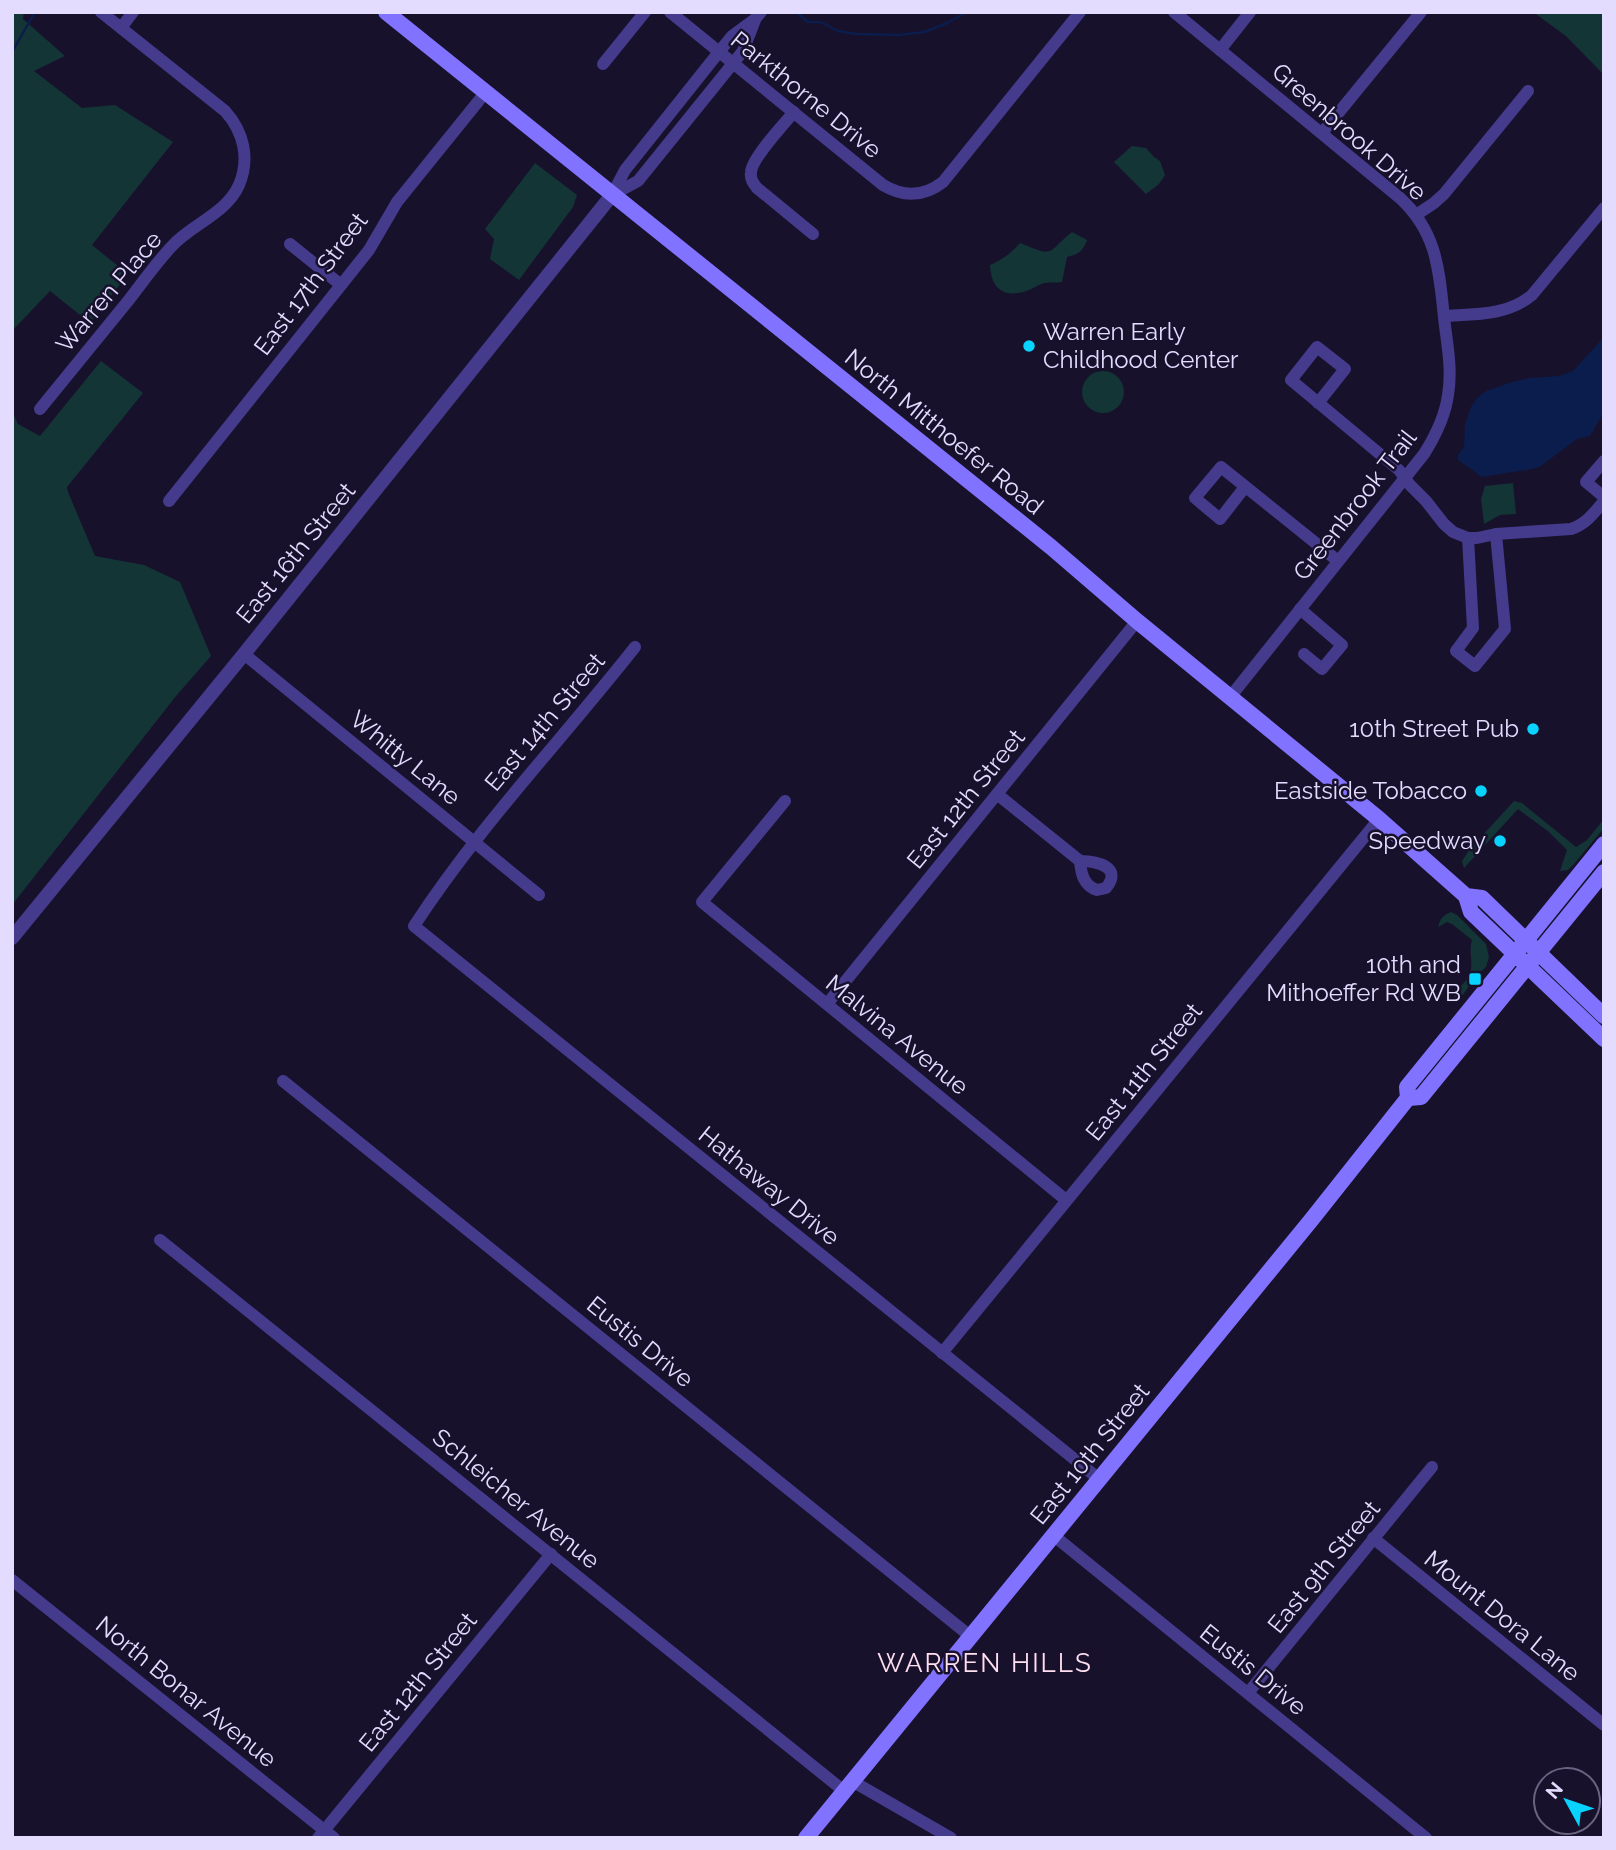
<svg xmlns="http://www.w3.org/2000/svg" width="1616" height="1850" font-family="Raleway,sans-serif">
<rect width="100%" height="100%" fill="#18112c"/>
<!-- green -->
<g fill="#133536">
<path d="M12,12h12l-1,7 42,37 -31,15 48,37 33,-3 58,37 -81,103 36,29 -38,49 -40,-32 -38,40z"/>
<path d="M1533,12h71v63l-38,-39z"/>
<path d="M1132,146l14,2 8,9 6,4 5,14 -6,9 -13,10 -32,-32z"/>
<path d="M535,163l42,32 -4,12 -54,73 -29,-21 4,-20 -9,-10z"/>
<path d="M1072,232l15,8c-4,12 -9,14 -20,17l-5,25c-5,1 -12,0 -17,1 -6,1 -11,5 -16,7 -24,9 -38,0 -39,-25 12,-5 21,-12 30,-22 36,15 26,10 52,-11z"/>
<path d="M101,361l42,32 -76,94 1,5 27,64 49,9 36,17 31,74 -35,40 -164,209v-494l6,13 22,12z"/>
<circle cx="1103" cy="392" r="21"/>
<path d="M1513,483l3,31 -16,1 -16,9 -3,-25 4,-13z"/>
<path d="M1514,801l8,2 54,44 11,-7 17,-21v9l-30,36 -6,6 -8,1 7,-21 -18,-18 -31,-23 -54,59 -2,-7 8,-12z"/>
<path d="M1451,912l6,3 29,29 3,13 -3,10 -9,8 -18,25 -5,-3c2,-10 13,-14 16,-23 4,-12 -2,-22 2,-34l-20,-16 -5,-2 -9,5c2,-8 5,-12 13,-15z"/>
</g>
<!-- water -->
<path fill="#0a1d4c" d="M1604,337v75l-14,24 -13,3 -36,27 -8,3 -51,8 -24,-17v-5l6,-8 1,-22 6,-18 6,-9 9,-7 26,-9 17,-4 30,-2 14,-5z"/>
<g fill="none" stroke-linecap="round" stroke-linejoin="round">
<!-- stream -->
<g stroke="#0a1d4c" stroke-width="2.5">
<path d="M796,12l12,10h13l17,9 19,3 41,1 26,-3 23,-9 20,-11"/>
<path d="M12,52l23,-40"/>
</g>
<!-- minor -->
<g stroke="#443b8c" stroke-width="12">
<path d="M670,12l213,173c20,12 41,12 60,-3l137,-170"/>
<path d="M1174,12l226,186c40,37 39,78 45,128 3,23 7,46 3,69 -3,22 -12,40 -24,59l-193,242"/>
<path d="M121,28l12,-16"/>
<path d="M1220,50l30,-38"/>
<path d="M603,64l42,-52"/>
<path d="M794,112c-11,13 -42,46 -43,60 -1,7 2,11 6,16l56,46"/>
<path d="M1322,133l99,-121"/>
<path d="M612,195l13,-25 94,-118 13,-16 23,-17 6,-7"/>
<path d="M612,195l26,-14 105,-130 12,-31"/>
<path d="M1416,215l18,-12 10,-9 84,-103"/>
<path d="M290,244l51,41"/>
<path d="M1444,316c31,-2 63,0 88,-21l72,-87"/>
<path d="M1318,403l27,-34 -28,-22 -26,33 108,90 11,15 16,16 18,23 9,8 15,6h9l19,-4 75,-5c15,-5 23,-16 33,-28"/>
<path d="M40,409c29,-36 59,-72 88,-108 14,-18 28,-38 44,-55 20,-22 54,-32 67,-61 11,-26 5,-53 -14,-74l-124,-99"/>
<path d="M1604,461l-18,21 18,15"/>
<path d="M1245,487l-25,32 -25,-21 26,-31 117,94"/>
<path d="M169,501l200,-251 28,-48 88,-109"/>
<path d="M1468,538l5,90 -17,23 19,15 30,-37 -9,-95"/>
<path d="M1300,609l42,36 -20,24 -18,-15"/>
<path d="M635,647c-74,94 -155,178 -221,279l685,553"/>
<path d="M244,654l295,241"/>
<path d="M997,794l83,67"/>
<path d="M785,801l-83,101 364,298"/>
<path d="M1080,861c17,0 43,6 26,27l-9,2c-13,-4 -16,-16 -17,-29z"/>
<path d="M827,1004l310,-383"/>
<path d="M283,1081l687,555"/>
<path d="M160,1240l684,551"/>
<path d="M942,1353l437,-534"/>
<path d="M1053,1535l373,303"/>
<path d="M1373,1538l231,187"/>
<path d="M12,1580l322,258"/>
<path d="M1248,1693l184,-226"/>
<path d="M852,1781l99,57"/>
<path d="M318,1838l233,-284"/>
</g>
<!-- tertiary -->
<path stroke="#443b8c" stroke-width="14" d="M12,938l232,-284 368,-459"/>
<!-- secondary -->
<g stroke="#8173ff" stroke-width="16">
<path d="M386,12l665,535 86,74 242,198 87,77 16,2 122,118"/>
<path d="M1466,896l5,16 133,127"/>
<path d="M1408,1098l13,-1 183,-225"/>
<path d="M806,1838l506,-619 96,-121 -1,-11 197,-243"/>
</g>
</g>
<!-- markers -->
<g fill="#08d3ff" stroke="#18112c" stroke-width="2.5">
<circle cx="1029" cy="346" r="7"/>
<circle cx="1533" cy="729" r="7"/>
<circle cx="1481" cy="791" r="7"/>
<circle cx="1500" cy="841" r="7"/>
<rect x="1468" y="972" width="14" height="14" rx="3.5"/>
</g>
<g text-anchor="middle" stroke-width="5" stroke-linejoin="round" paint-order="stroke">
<!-- street labels -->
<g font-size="24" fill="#e3dcff" stroke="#18112c">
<text transform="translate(806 95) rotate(39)" y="8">Parkthorne Drive</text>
<text transform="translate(1349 132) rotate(41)" y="8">Greenbrook Drive</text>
<text transform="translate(311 284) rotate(-53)" y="8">East 17th Street</text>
<text transform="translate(109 292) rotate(-50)" y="8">Warren Place</text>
<text transform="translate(944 432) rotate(39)" y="8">North Mitthoefer Road</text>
<text transform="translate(1355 505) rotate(-52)" y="8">Greenbrook Trail</text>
<text transform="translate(296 553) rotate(-51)" y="8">East 16th Street</text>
<text transform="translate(545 722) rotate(-50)" y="8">East 14th Street</text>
<text transform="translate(405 758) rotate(39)" y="8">Whitty Lane</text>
<text transform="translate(966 799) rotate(-51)" y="8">East 12th Street</text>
<text transform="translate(897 1035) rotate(39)" y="8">Malvina Avenue</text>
<text transform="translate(1144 1072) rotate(-51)" y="8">East 11th Street</text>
<text transform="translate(769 1186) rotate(39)" y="8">Hathaway Drive</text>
<text transform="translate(640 1342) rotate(39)" y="8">Eustis Drive</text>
<text transform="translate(1090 1454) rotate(-51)" y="8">East 10th Street</text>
<text transform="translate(516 1499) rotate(39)" y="8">Schleicher Avenue</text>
<text transform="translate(1324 1567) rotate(-51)" y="8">East 9th Street</text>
<text transform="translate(1502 1616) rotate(39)" y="8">Mount Dora Lane</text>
<text transform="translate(1253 1670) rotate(39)" y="8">Eustis Drive</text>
<text transform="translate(418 1682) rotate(-51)" y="8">East 12th Street</text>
<text transform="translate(186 1692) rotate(39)" y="8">North Bonar Avenue</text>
</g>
<!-- poi labels -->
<g font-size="24" fill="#e3dcff" stroke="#18112c" text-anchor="end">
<text x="1043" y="340" text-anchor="start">Warren Early<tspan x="1043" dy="28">Childhood Center</tspan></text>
<text x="1519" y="737">10th Street Pub</text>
<text x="1467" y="799">Eastside Tobacco</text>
<text x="1486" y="849">Speedway</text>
<text x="1461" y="973">10th and<tspan x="1461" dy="28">Mithoeffer Rd WB</tspan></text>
</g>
<!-- neighbourhood labels -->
<g font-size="26" letter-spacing="2" fill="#ffdef0" stroke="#18112c">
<text x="985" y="1672">WARREN HILLS</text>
</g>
</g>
<!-- border -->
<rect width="1616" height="1850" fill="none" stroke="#e3dcff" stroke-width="28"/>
<!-- north arrow -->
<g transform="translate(1567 1801) rotate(310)"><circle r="33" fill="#18112c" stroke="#696280" stroke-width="2"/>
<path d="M0-5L12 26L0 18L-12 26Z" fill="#08d3ff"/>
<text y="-10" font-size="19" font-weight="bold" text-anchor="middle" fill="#e3dcff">N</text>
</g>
</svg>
